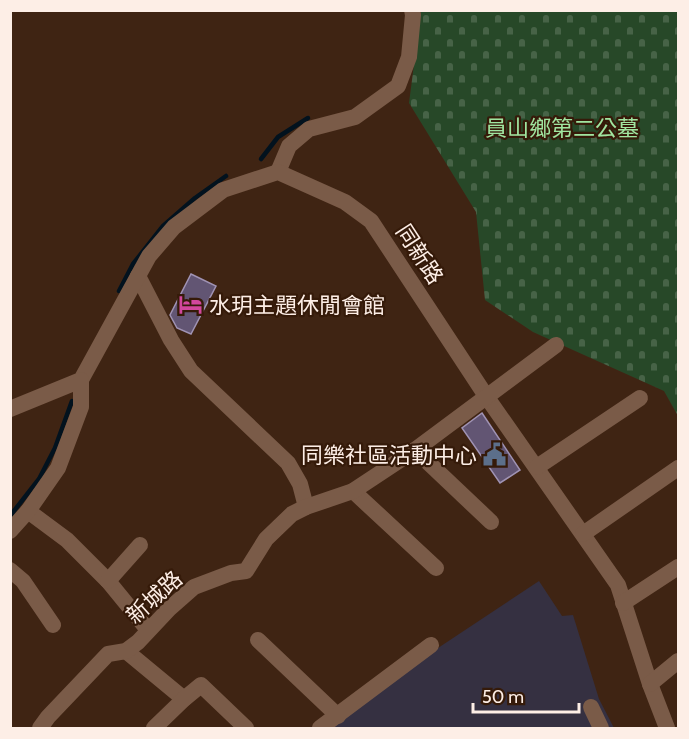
<svg xmlns="http://www.w3.org/2000/svg" width="689" height="739" font-family="Cabin,'Noto Sans TC',sans-serif">
<defs>
<pattern id="cemetery-stones" width="16" height="16" patternUnits="userSpaceOnUse" patternTransform="scale(1.5)"><rect width="16" height="16" fill="#274828"/><path d="M2 7V4a2 2 0 0 1 4 0v3zM10 15v-3a2 2 0 0 1 4 0v3z" fill="#476347"/></pattern>
</defs>
<rect width="100%" height="100%" fill="#3f2413"/>
<!-- education -->
<path fill="#353041" d="M539,581l23,35 11,-1 26,84 15,29h-284l111,-82z"/>
<!-- cemetery -->
<path fill="url(#cemetery-stones)" d="M421,11h257v405l-14,-25 -131,-59 -48,-32 -9,-88 -67,-109z"/>
<g fill="none" stroke-linecap="round" stroke-linejoin="round">
<!-- stream -->
<g stroke="#02121e" stroke-width="4.5">
<path d="M261,159l17,-22 30,-19"/>
<path d="M119,291l14,-27 30,-38 32,-28 31,-22"/>
<path d="M10,516l29,-37 16,-31 17,-47"/>
</g>
</g>
<!-- building -->
<g fill="#625573" stroke="#a093b4" stroke-width="1.5">
<path d="M191,274l25,12 -25,48 -14,-6 -7,-13z"/>
<path d="M482,413l38,57 -20,13 -38,-55z"/>
</g>
<g fill="none" stroke-linecap="round" stroke-linejoin="round">
<!-- minor -->
<g stroke="#7a5b48" stroke-width="16">
<path d="M278,172l11,-26 20,-17 46,-12 43,-31 11,-29 4,-42 -1,-5"/>
<path d="M138,276l33,64 20,31 97,92 12,21 6,23"/>
<path d="M10,409l71,-29 68,-124 25,-29 49,-37 55,-18 67,30 26,19 115,175 132,189 32,99 17,44"/>
<path d="M415,450l76,72"/>
<path d="M537,467l103,-69"/>
<path d="M353,491l83,77"/>
<path d="M28,511l39,29 41,41 40,49"/>
<path d="M10,531l18,-20 30,-43 23,-61v-27"/>
<path d="M583,534l95,-66"/>
<path d="M10,570l13,11 30,44"/>
<path d="M108,581l32,-36"/>
<path d="M623,603l55,-36"/>
<path d="M258,640l80,76"/>
<path d="M126,651l58,48"/>
<path d="M650,684l28,-23"/>
<path d="M591,707l10,21"/>
<path d="M40,728l8,-11 60,-63 18,-3 12,-9 31,-33 25,-22 37,-14 15,-2 20,-32 26,-25 14,-7 47,-16 62,-41 141,-105"/>
<path d="M154,728l30,-29 17,-14 45,43"/>
<path d="M320,728l111,-83"/>
</g>
</g>
<!-- icons -->
<defs>
<symbol id="hotel-bare" viewBox="-9 -9 18 18"><path d="M-6-4.5h1.5V1H6V5H4.5V3h-9V5H-6ZM-4 0a1.8 1.8 0 1 1 3.6 0ZM.5 0V-2.5h3Q6-2.5 6 0Z" fill="#d1479c" stroke="#351a09" stroke-width="2.5" paint-order="stroke"/></symbol>
<symbol id="civic-bare" viewBox="-9 -9 18 18"><path d="M-.6-6.5H3V-4.5H.6V-3L4-1V1h2V6H-6V1h2V-1L-.6-3ZM-1.2 2.5V6h2.4V2.5Z" fill="#5c6f8a" stroke="#351a09" stroke-width="2.5" paint-order="stroke"/></symbol>
</defs>
<g fill-rule="evenodd">
<use href="#hotel-bare" x="174" y="288" width="33" height="33"/>
<use href="#civic-bare" x="478" y="438" width="33" height="33"/>
</g>
<g text-anchor="middle" stroke-width="4.5" stroke-linejoin="round" paint-order="stroke">
<!-- park labels -->
<g font-size="22" fill="#a0e5a0" stroke="#351a09">
<text x="562" y="136">員山鄉第二公墓</text>
</g>
<!-- street labels -->
<g font-size="22" fill="#fdeee6" stroke="#351a09">
<text transform="translate(420 254) rotate(57)" y="8">同新路</text>
<text transform="translate(154 597) rotate(-42)" y="8">新城路</text>
</g>
<!-- poi labels -->
<g font-size="22" fill="#fdeee6" stroke="#351a09" text-anchor="start">
<text x="209" y="313">水玥主題休閒會館</text>
<text x="477" y="463" text-anchor="end">同樂社區活動中心</text>
</g>
</g>
<!-- border -->
<rect width="689" height="739" fill="none" stroke="#fdeee6" stroke-width="24"/>
<!-- scale -->
<path d="M473 703v9h106v-9" fill="none" stroke="#fdeee6" stroke-width="3"/>
<text x="482" y="703" font-size="18" fill="#fdeee6" stroke="#351a09" stroke-width="4.5" paint-order="stroke">50 m</text>
</svg>
